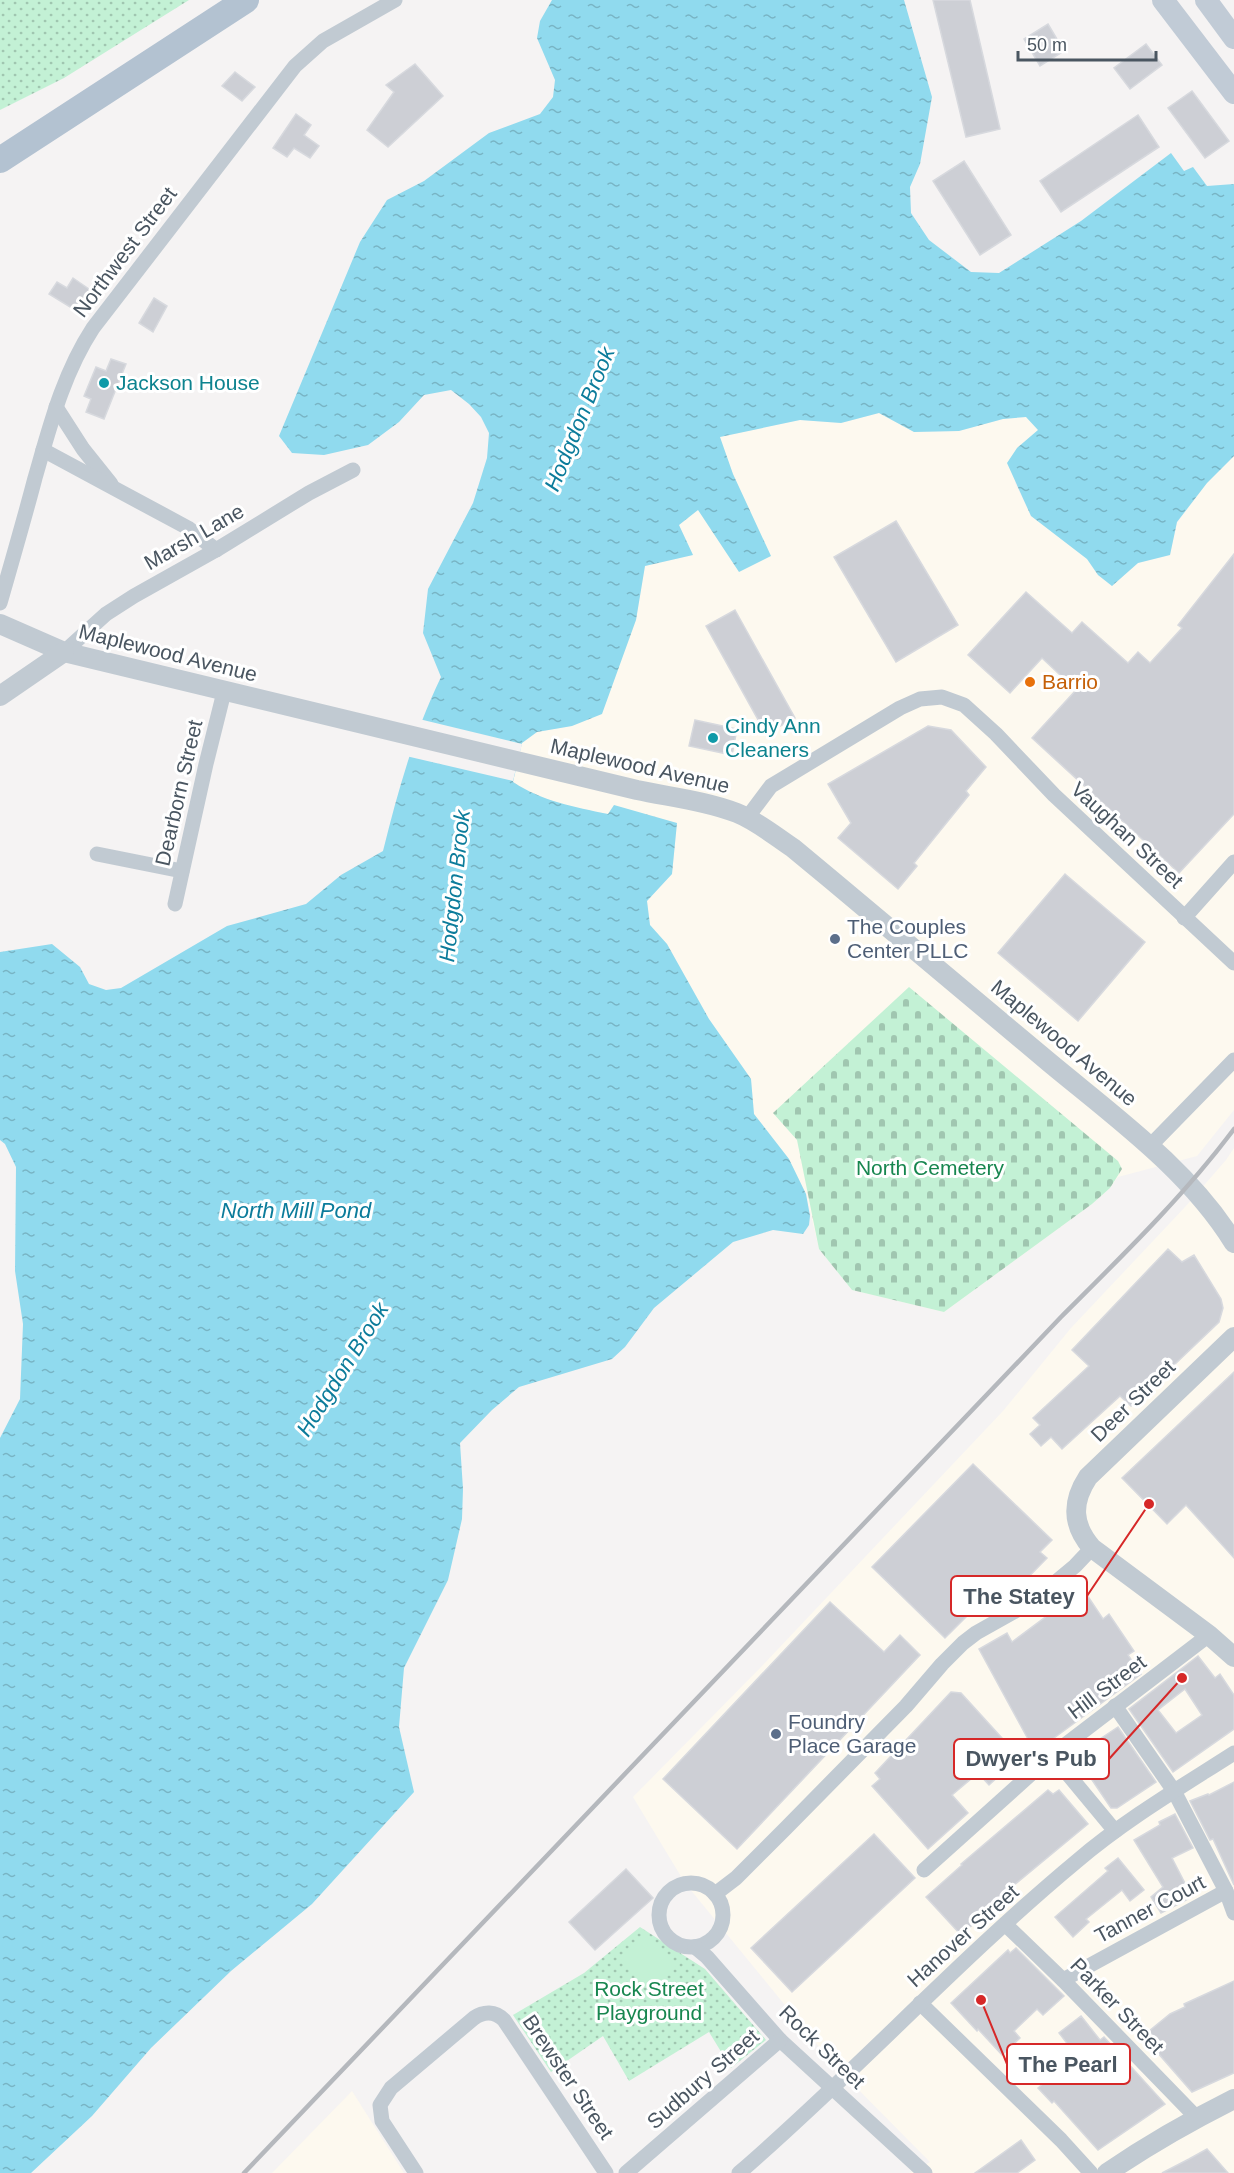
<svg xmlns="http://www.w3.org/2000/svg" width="1234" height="2173" font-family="Arial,sans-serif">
<defs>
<pattern id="grass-dots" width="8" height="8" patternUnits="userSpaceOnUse" patternTransform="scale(1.5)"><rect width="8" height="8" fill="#c3f1d5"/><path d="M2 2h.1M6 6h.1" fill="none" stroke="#a0c6b0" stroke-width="1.8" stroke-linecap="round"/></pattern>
<pattern id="cemetery-stones" width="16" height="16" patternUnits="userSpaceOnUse" patternTransform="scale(1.5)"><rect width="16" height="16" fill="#c3f1d5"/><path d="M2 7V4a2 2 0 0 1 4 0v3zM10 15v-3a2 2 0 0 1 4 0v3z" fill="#a0c6b0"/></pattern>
<pattern id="water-ripples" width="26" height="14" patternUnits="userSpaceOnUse" patternTransform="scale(1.5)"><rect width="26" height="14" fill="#90daee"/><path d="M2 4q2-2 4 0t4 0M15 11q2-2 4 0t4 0" fill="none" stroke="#78b4c4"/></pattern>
</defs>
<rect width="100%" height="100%" fill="#f5f3f3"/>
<!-- commercial -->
<g fill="#fdf9ef">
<path d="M879,413l35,19 45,-1 44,-12 23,-2 12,13 -21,18 -2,35 16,33 56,43 11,16 14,11 26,-23 32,-8 7,-32 30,-40 27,-27v654l-37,46 -79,21 -8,11 -18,16 -148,108 -92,-22 -33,-41 -13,-55 -12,-24 -5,-11 -35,-45 -3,-35 -42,-60 -42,-75 -17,-19 -3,-24 25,-27 5,-51 -69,-9 -43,-8 -36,-14 -16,-10 9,-39 15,-11 35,-6 64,-106 9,-54 48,-11 -14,-30 19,-15 35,-36 -14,-37 81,-17 41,3z"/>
<path d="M1234,1148v1025h-325l21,-11 -96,-97 -149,-182 -52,-86 129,-131 241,-255 68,-83 115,-122 40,-46z"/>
<path d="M352,2091l52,82h-132z"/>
</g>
<!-- grass -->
<g fill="url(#grass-dots)">
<path d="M0,0h189l-125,78 -64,32z"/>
<path d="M640,1927l65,42 61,71 -35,28 -22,-36 -80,49 -26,-45 -52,36 -38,-57 71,-42z"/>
</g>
<!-- cemetery -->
<path fill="url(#cemetery-stones)" d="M909,987l209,174 4,8 -12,19 -18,16 -148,108 -92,-22 -33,-41 -22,-109 -24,-27z"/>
<!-- pitch -->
<path fill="#c3f1d5" d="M646,1936l30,31 -25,24 -30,-32z"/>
<!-- water -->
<path fill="url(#water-ripples)" d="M552,0h352l28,97 -12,67 -10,23 1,26 18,27 42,32 28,1 82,-52 90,-68 13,18 9,-4 14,19 27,-2v272l-27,27 -30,39 -7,33 -32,8 -26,23 -14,-11 -11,-16 -56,-43 -24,-53 10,-15 21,-18 -12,-13 -23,2 -44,12 -45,1 -35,-19 -38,10 -41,-3 -80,17 13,37 38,82 -32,16 -41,-62 -19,15 14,30 -48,11 -9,54 -34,94 -30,12 -35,6 -15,11 -9,39c29,19 61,25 95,32l6,-9 63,18 -5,51 -25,27 3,24 17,19 42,75 42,60 3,35 35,45 17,35 4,22 -1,9 -6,9 -30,-4 -40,12 -79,66 -29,39 -13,12 -93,28 -27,23 -32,33 3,46 -1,30 -14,61 -44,88 -5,59 15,65 -102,112 -81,67 -80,77 -59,68 -61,57h-31v-735l20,-39 3,-75 -8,-53 1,-104 -11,-23 -5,-4v-188l52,-8 28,23 9,17 17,6 15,-2 106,-62 79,-22 35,-29 42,-24c15,-60 31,-118 58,-174l-18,-44 5,-44 45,-86 14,-45 2,-25 -8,-16 -12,-13 -18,-14 -27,5 -25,27 -31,23 -44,10 -32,-2 -13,-17 81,-194 27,-42 37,-19 65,-48 51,-19 13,-17 2,-17 -18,-42 3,-17z"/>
<!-- pier -->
<path fill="#f5f3f3" d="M419,719l103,25 -9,37 -107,-25z"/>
<!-- building -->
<g fill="#cdcfd5" stroke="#d7d9de" stroke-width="1.5" fill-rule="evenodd">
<path d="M933,0h37l30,129 -34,8z"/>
<path d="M1048,24l16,27 -24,15 -16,-27z"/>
<path d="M1146,44l16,21 -32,24 -16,-21z"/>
<path d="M415,64l28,32 -55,51 -21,-17 27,-38 -8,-7z"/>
<path d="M235,72l20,15 -13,14 -20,-15z"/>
<path d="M1192,91l37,50 -24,17 -37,-50z"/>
<path d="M296,114l15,11 -7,10 15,11 -9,12 -16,-10 -7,9 -14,-9z"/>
<path d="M1138,115l21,32 -98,65 -21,-31z"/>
<path d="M964,161l47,74 -31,20 -47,-74z"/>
<path d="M73,278l26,18 -9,16 -4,-3 -3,6 -34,-21 8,-12 10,6z"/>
<path d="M154,298l13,8 -14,26 -14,-9z"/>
<path d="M111,359l15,5 -22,55 -18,-7 5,-13 -7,-3 12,-29 10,4z"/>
<path d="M896,521l62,104 -62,37 -62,-105z"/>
<path d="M1234,554v260l-55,59 -147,-135 44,-48 -34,-32 -32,35 -42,-38 58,-63 46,41 10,-11 46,41 10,-11 12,11 32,-35 -4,-3z"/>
<path d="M735,610l60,108 -29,16 -60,-108z"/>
<path d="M695,720l42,9 -5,26 -43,-9z"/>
<path d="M928,726l23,4 35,37 -20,24 3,4 -55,68 3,3 -19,23 -60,-51 13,-15 -23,-39z"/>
<path d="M1065,874l80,68 -67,79 -80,-68z"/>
<path d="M1168,1249l14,13 12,-7 27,44 2,9 -4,14 -88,84 -11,-10 -58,53 -11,-12 -10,9 -11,-12 10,-9 -7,-7 56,-52 -17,-16z"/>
<path d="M1234,1372v186l-48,-53 -19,19 -45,-46z"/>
<path d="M973,1464l79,76 -12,12 7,6 -40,41 -7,-6 -18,18 -5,-5 -32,32 -73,-71z"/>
<path d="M1083,1589l20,30 6,-5 25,37 -6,4 13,19 -106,78 -56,-103 28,-16 5,9z"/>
<path d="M830,1602l54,50 16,-17 20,20 -183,194 -74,-70z"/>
<path d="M1198,1656l17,22 5,-4 14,21v34l-61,43 -44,-63zM1185,1689l17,26 -26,18 -18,-23z"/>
<path d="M951,1692l10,1 60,66 -18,17 -2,-2 -12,11 -11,-12 -26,22 16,18 -40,36 -56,-63 8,-7 -5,-6z"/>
<path d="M1118,1727l38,55 -39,26h-6l-21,-31 10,-6 -15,-22z"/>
<path d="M1234,1782v103l-21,-46 -3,1 -20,-39 18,-7 1,1z"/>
<path d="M1048,1790l5,4 6,-4 29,34 -103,85 2,3 -26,23 -35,-38 36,-32 -1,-1z"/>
<path d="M1175,1814l18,34 -21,10 20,39 -31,16 -10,-16 12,-10 -29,-47 26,-15 -1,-3z"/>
<path d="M874,1834l41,44 -123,114 -41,-44z"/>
<path d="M1118,1858l26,32 -14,11 -8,-11 -36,29 3,3 -16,15 -18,-20 53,-46 -3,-3z"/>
<path d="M626,1869l27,29 -58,52 -26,-28z"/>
<path d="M1016,1948l48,48 -21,19 -6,-6 -23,22 6,7 -18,17 -24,-26 -1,2 -26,-28 57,-53 2,3z"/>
<path d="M1234,1981v92l-42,19 -49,-56 27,-22 15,-7 -1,-3z"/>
<path d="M1081,2016l19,24 4,-3 61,67 -67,46 -44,-49 -2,2 -14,-15 38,-33 -17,-22z"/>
<path d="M1021,2140l14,20 -18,13h-42z"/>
<path d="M1207,2149l21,24h-66l27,-14z"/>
</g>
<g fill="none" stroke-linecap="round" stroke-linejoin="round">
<!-- minor -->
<g stroke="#c1cad2" stroke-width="15">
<path d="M56,407l27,42 28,35"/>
<path d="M43,450l145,78 28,22"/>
<path d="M0,603c12,-42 24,-83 35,-125 15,-52 28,-104 58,-150l202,-262 28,-25 72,-41"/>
<path d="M64,652l42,-38 28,-18 82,-46 93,-57 44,-23"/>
<path d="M747,818l24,-32 129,-78 20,-9 22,-2 22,8 32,29 58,61 180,168"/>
<path d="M97,854l85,17"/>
<path d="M175,904l31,-140 18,-72"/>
<path d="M1184,918l50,-56"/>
<path d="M1149,1147l85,-87"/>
<path d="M1115,1706l59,85 52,100 8,22"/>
<path d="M1052,1755l63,76"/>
<path d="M924,1870l128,-115 157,-120"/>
<circle cx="691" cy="1915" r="32"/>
<path d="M715,1894l21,-16 50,-50 120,-122 36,-42 21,-21 13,-10 57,-32 42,-35 17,-18"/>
<path d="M1006,1925l57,55 133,137"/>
<path d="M695,1947l12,10 73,83 145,133"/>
<path d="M1063,1980l163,-89"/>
<path d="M920,2003l141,137 30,33"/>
<path d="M416,2173l-34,-52 -2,-16 11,-17 83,-70c10,-7 21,-7 30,2l102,153"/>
<path d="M626,2173l154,-133"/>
<path d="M739,2173c116,-100 220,-214 338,-312 48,-41 104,-74 157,-108"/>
</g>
<!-- tertiary -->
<g stroke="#c1cad2" stroke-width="20">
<path d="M0,624l64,28 573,138c33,7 69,11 100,23 20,8 38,23 56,35 86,71 171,143 257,215 65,54 139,107 184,180"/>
<path d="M0,696l64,-44"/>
<path d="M1234,1337l-146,140c-17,26 -16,48 4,71l117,87 25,22"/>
<path d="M1107,2173c41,-28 83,-52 127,-74"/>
</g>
<!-- secondary -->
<g stroke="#c1cbd6" stroke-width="22">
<path d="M1163,0l71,93"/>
<path d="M1206,0l28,38"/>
</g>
<!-- primary -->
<path stroke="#b3c2d1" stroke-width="26" d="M0,160l246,-160"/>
<!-- rail -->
<path stroke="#b5b8bd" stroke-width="4.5" d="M244,2173l817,-856c60,-60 122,-120 173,-188"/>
</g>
<!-- markers -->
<g fill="#0f9aa8" stroke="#fff" stroke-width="2">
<circle cx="104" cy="383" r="6"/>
<circle cx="713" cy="738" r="6"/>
</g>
<circle fill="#e8710a" stroke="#fff" stroke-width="2" cx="1030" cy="682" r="6"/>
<g fill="#5c6f8a" stroke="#fff" stroke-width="2">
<circle cx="835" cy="939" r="6"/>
<circle cx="776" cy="1734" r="6"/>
</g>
<g text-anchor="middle" stroke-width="6" stroke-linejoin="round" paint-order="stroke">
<!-- street labels -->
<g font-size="21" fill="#4a5661" stroke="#fff">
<text transform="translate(125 252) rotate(-53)" y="7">Northwest Street</text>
<text transform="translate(194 537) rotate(-30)" y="7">Marsh Lane</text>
<text transform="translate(168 653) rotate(14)" y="7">Maplewood Avenue</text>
<text transform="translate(640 766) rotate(13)" y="7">Maplewood Avenue</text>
<text transform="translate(179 793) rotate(-77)" y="7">Dearborn Street</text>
<text transform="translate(1127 835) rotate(43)" y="7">Vaughan Street</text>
<text transform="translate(1064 1043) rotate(40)" y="7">Maplewood Avenue</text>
<text transform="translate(1133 1401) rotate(-44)" y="7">Deer Street</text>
<text transform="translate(1107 1687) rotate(-37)" y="7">Hill Street</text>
<text transform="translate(1150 1909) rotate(-28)" y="7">Tanner Court</text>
<text transform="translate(963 1936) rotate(-42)" y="7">Hanover Street</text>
<text transform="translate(1117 2006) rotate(46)" y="7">Parker Street</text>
<text transform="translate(822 2047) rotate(44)" y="7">Rock Street</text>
<text transform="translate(568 2077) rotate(56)" y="7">Brewster Street</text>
<text transform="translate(703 2079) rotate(-41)" y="7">Sudbury Street</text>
</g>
<!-- culture labels -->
<g font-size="21" fill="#0d838f" stroke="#fff" text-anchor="start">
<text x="116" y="390">Jackson House</text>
<text x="725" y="733">Cindy Ann<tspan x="725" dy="24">Cleaners</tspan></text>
</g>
<!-- food labels -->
<g font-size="21" fill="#c56008" stroke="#fff" text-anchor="start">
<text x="1042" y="689">Barrio</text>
</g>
<!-- service labels -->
<g font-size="21" fill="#4e5e75" stroke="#fff" text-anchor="start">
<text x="847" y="934">The Couples<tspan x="847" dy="24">Center PLLC</tspan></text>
<text x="788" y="1729">Foundry<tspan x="788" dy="24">Place Garage</tspan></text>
</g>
<!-- park labels -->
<g font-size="21" fill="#17864f" stroke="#fff">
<text x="930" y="1175">North Cemetery</text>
<text x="649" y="1996">Rock Street<tspan x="649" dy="24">Playground</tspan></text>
</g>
<!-- water labels -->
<g font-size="22" font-style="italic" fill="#0c7c9b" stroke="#fff">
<text transform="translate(579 419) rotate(-68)" y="8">Hodgdon Brook</text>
<text transform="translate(454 886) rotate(-84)" y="8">Hodgdon Brook</text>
<text x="296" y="1218">North Mill Pond</text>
<text transform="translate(342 1369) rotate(-58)" y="8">Hodgdon Brook</text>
</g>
</g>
<!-- callouts -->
<path fill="none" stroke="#d62828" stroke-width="2" d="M1149 1504L1087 1596M1182 1678L1109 1759M981 2000L1007 2064"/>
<g fill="#d62828" stroke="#fff" stroke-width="2">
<circle cx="1149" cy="1504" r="6"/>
<circle cx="1182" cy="1678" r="6"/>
<circle cx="981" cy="2000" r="6"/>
</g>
<g fill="#fff" stroke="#d62828" stroke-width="2">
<rect x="951" y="1576" width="136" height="40" rx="6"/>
<rect x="954" y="1739" width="155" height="40" rx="6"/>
<rect x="1007" y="2044" width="123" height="40" rx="6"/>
</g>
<g font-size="22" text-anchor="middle" font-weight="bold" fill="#4a5661">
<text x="1019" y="1604">The Statey</text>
<text x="1031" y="1766">Dwyer's Pub</text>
<text x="1068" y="2072">The Pearl</text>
</g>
<!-- scale -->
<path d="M1018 51v9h138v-9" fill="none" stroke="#4a5661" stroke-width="3"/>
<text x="1027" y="51" font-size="18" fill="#4a5661" stroke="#ffffff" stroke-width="4.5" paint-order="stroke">50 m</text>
</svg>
